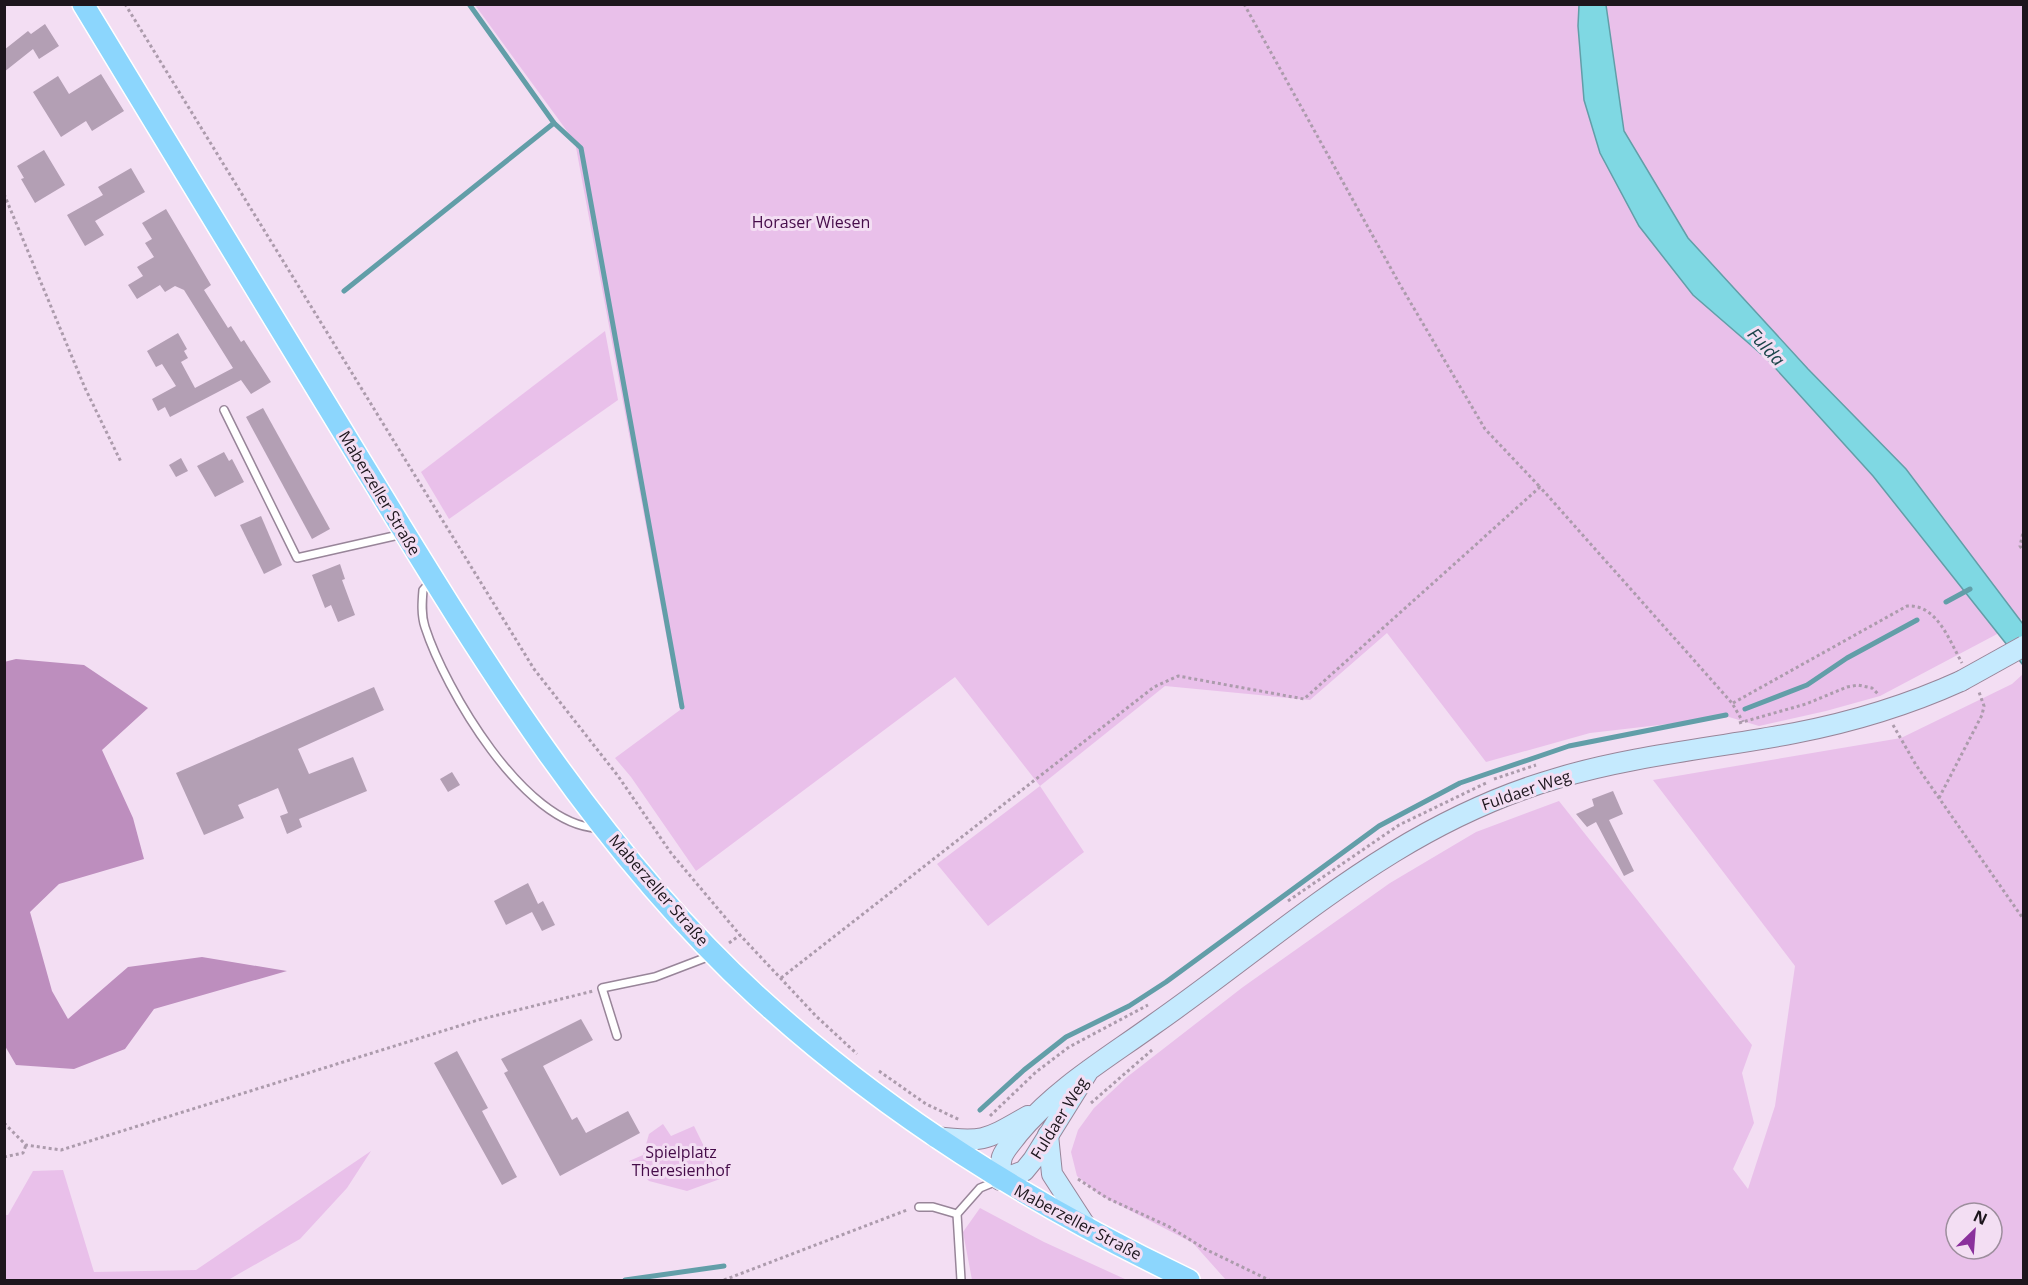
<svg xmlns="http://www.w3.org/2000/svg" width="2028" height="1285" font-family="'Open Sans',sans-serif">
<rect width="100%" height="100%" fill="#f3def3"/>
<!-- green -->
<g fill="#e9c0ea" fill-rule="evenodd">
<path d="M475,5h1548v613l-3,2 -114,-151 -98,-100 -120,-131 -64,-107 -8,-57 -19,27 96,194 75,65 105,116 126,157 -119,63 -54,15 -67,15 -30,-9 -139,16 -104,29 -99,-129 -77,67 -145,-14 -125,100 44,66 -96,74 -51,-62 103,-78 -85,-109 -259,194 -65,-94 -16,-19 65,-48 -105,-568z"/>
<path d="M605,331l13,69 -169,119 -28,-47z"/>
<path d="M2023,674v606h-797l-33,-37 -93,-48 -23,-19 -6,-24 7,-22 16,-22 33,-31 116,-90 147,-104 86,-51 83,-31 193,244 -10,28 12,50 -21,46 15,20 27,-83 20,-140 -142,-186 248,-42 111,-54zM1956,1213h36v36h-36z"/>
<path d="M663,1124l8,12 23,-10 26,53 -33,12 -38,-10 -20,-20 14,-6 6,-21z"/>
<path d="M371,1151l-24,37 -47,51 -72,41h-223v-65h3l25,-44 30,-1 31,102 102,-2z"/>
<path d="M980,1208l64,34 83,38h-155l-9,-48z"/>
</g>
<!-- forest -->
<path fill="#bd8ebe" d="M16,659l68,6 64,43 -46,42 31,68 11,41 -85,25 -29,28 22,79 16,28 60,-52 74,-10 85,14 -133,38 -29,40 -51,20 -58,-4 -11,-19 -1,-384z"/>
<!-- water -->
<path fill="#7fd8e3" stroke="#629ea8" stroke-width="1.5" d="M1579,5h27l18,126 64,107 120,131 98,100 117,155v41l-150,-189 -105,-116 -75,-65 -54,-69 -39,-73 -16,-53 -6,-74z"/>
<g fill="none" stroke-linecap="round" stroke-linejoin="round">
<!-- stream -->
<g stroke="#629ea8" stroke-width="5">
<path d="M469,4l85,119 27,25 101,559"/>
<path d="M344,291l210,-168"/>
<path d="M1946,602l24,-13"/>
<path d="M1745,709l62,-24 40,-27 70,-38"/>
<path d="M980,1110l44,-40 42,-33 63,-31 37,-24 213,-156 81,-43 109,-37 157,-31"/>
<path d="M625,1280l99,-14"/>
</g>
</g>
<!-- building -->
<g fill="#b39fb4">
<path d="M45,24l14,22 -20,13 -6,-10 -29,23v-22l24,-19 3,3z"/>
<path d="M101,74l23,37 -32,20 -6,-10 -25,16 -28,-45 25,-16 11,18z"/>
<path d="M44,150l21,35 -30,18 -14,-24 3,-1 -7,-12z"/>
<path d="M131,168l14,24 -50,29 9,14 -19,11 -18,-31 36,-20 -5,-8z"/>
<path d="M166,209l45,76 -7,5 24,38 3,-2 10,16 3,-2 27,42 -20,12 -10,-14 -71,37 -5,-10 -7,4 -6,-12 24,-13 -14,-22 -6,3 -9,-16 31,-18 9,16 -3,2 4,7 -7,4 14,26 38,-20 -49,-78 -9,-4 -10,6 -5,-7 -23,14 -9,-14 15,-9 -6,-9 17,-10 -9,-14 7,-4 -10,-16z"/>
<path d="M263,408l67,121 -18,10 -66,-122z"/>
<path d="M224,452l5,9 3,-2 12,23 -29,15 -18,-31z"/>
<path d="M181,458l7,13 -12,6 -7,-12z"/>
<path d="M261,516l21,49 -18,9 -24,-49z"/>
<path d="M340,564l5,15 -3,1 13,35 -17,7 -7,-17 -6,3 -13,-33z"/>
<path d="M374,687l10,23 -86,39 11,25 44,-17 14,34 -68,28 3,8 -15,7 -7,-18 8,-3 -10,-25 -40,17 6,13 -40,17 -28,-62z"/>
<path d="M452,772l8,13 -12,7 -8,-13z"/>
<path d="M1613,791l10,23 -14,6 25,51 -10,5 -28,-54 -9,5 -11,-13 18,-8 -2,-7z"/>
<path d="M528,883l10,21 5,-3 12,24 -13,6 -10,-19 -26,13 -12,-24z"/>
<path d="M581,1019l12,21 -50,26 29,54 5,-3 9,16 42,-22 12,22 -80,43 -56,-103 4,-2 -7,-12z"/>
<path d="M457,1051l31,57 -6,3 35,66 -15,8 -68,-122z"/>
</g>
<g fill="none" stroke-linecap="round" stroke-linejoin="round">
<defs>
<g id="lane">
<path d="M224,410l73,148 106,-24"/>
<path d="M431,581l-8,9c-1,12 -2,25 2,37 20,62 99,198 172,201"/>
<path d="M617,1036l-15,-48 53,-11 55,-21"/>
<path d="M919,1207h14l24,7"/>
<path d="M961,1280l-4,-66 23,-26 17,-7"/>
</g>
<g id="secondary">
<path d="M1089,1070l-56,90 -9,11 -24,9c0,-7 0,-16 2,-23 3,-8 11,-16 16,-23 37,-45 88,-75 135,-109 135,-94 242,-200 405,-247 77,-23 159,-30 237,-45 57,-11 113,-28 166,-52"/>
<path d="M1048,1135l4,39 33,51"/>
<path d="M935,1137c49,6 51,3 93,-21"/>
</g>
<path id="primary" d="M83,4c92,153 186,306 279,459 115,188 231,382 395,533 130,119 274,208 432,284"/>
</defs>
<!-- lane casing -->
<use href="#lane" stroke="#988599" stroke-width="10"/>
<!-- secondary casing -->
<use href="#secondary" stroke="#988599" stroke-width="22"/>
<!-- primary casing -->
<use href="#primary" stroke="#fff" stroke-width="24"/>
<!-- path -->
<g stroke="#ac9bac" stroke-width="3" stroke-dasharray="3 3" stroke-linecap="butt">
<path d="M125,4l409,665 84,107 53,77 69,82 76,81 41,38"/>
<path d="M1244,4l155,279 86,146 55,58"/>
<path d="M4,194l81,194 36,74"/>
<path d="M2024,528l-4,18 4,6"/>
<path d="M1733,703l174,-97c30,-2 42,34 55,57"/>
<path d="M1739,723l67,-19 41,-17 11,-2 14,3 7,7"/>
<path d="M1893,725l23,40 108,155"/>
<path d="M1494,779l42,-14"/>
<path d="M1939,798l43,-83 2,-9 -5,-14"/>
<path d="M1288,901l111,-76 89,-43"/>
<path d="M729,943l11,-8"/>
<path d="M781,978l373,-291 24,-11 126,23 236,-212 192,216 11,19"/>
<path d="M879,1071l47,33 34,16"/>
<path d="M1091,1103l61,-53"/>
<path d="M990,1116l46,-44 33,-25 79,-42"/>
<path d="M4,1123l22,22 35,5 417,-130 115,-29"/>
<path d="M4,1157l19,-4 3,-8"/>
<path d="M1078,1179l29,19 61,28 37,23 64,31"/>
<path d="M724,1280l183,-70"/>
</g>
<!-- lane -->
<use href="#lane" stroke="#fff" stroke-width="7"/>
<!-- secondary -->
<use href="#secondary" stroke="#c5eafe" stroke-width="20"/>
<!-- primary -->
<use href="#primary" stroke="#8cd6fd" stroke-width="21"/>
<defs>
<path id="secondary-bridge" d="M1961,681l63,-35"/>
</defs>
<!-- secondary-bridge casing -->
<use href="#secondary-bridge" stroke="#988599" stroke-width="22" stroke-linecap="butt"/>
<!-- secondary-bridge -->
<use href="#secondary-bridge" stroke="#c5eafe" stroke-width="20"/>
</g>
<g text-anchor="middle" stroke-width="6" stroke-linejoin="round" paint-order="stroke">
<!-- park labels -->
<g font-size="16" fill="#450c49" stroke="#f3def3">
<text x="811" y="228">Horaser Wiesen</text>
<text x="681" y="1158">Spielplatz<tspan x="681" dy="18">Theresienhof</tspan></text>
</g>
<!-- street labels -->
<g font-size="16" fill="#1d161d" stroke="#f3def3">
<text transform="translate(380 493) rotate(59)" y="6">Maberzeller Straße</text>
<text transform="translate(1526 790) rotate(-19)" y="6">Fuldaer Weg</text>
<text transform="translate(659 890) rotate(49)" y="6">Maberzeller Straße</text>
<text transform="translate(1059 1118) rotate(-58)" y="6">Fuldaer Weg</text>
<text transform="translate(1078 1222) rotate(28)" y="6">Maberzeller Straße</text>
</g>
<!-- water labels -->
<g font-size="18" font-style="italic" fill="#1b454a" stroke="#f3def3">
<text transform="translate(1766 347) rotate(47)" y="6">Fulda</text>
</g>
</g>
<!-- border -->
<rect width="2028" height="1285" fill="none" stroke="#1d161d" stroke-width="12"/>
<!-- north arrow -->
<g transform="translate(1974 1231) rotate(25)"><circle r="28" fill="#f3def3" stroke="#9d8e9d" stroke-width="1.5"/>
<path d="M0-4.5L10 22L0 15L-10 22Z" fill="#8a309c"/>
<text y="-9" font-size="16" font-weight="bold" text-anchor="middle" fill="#1d161d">N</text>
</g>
</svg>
